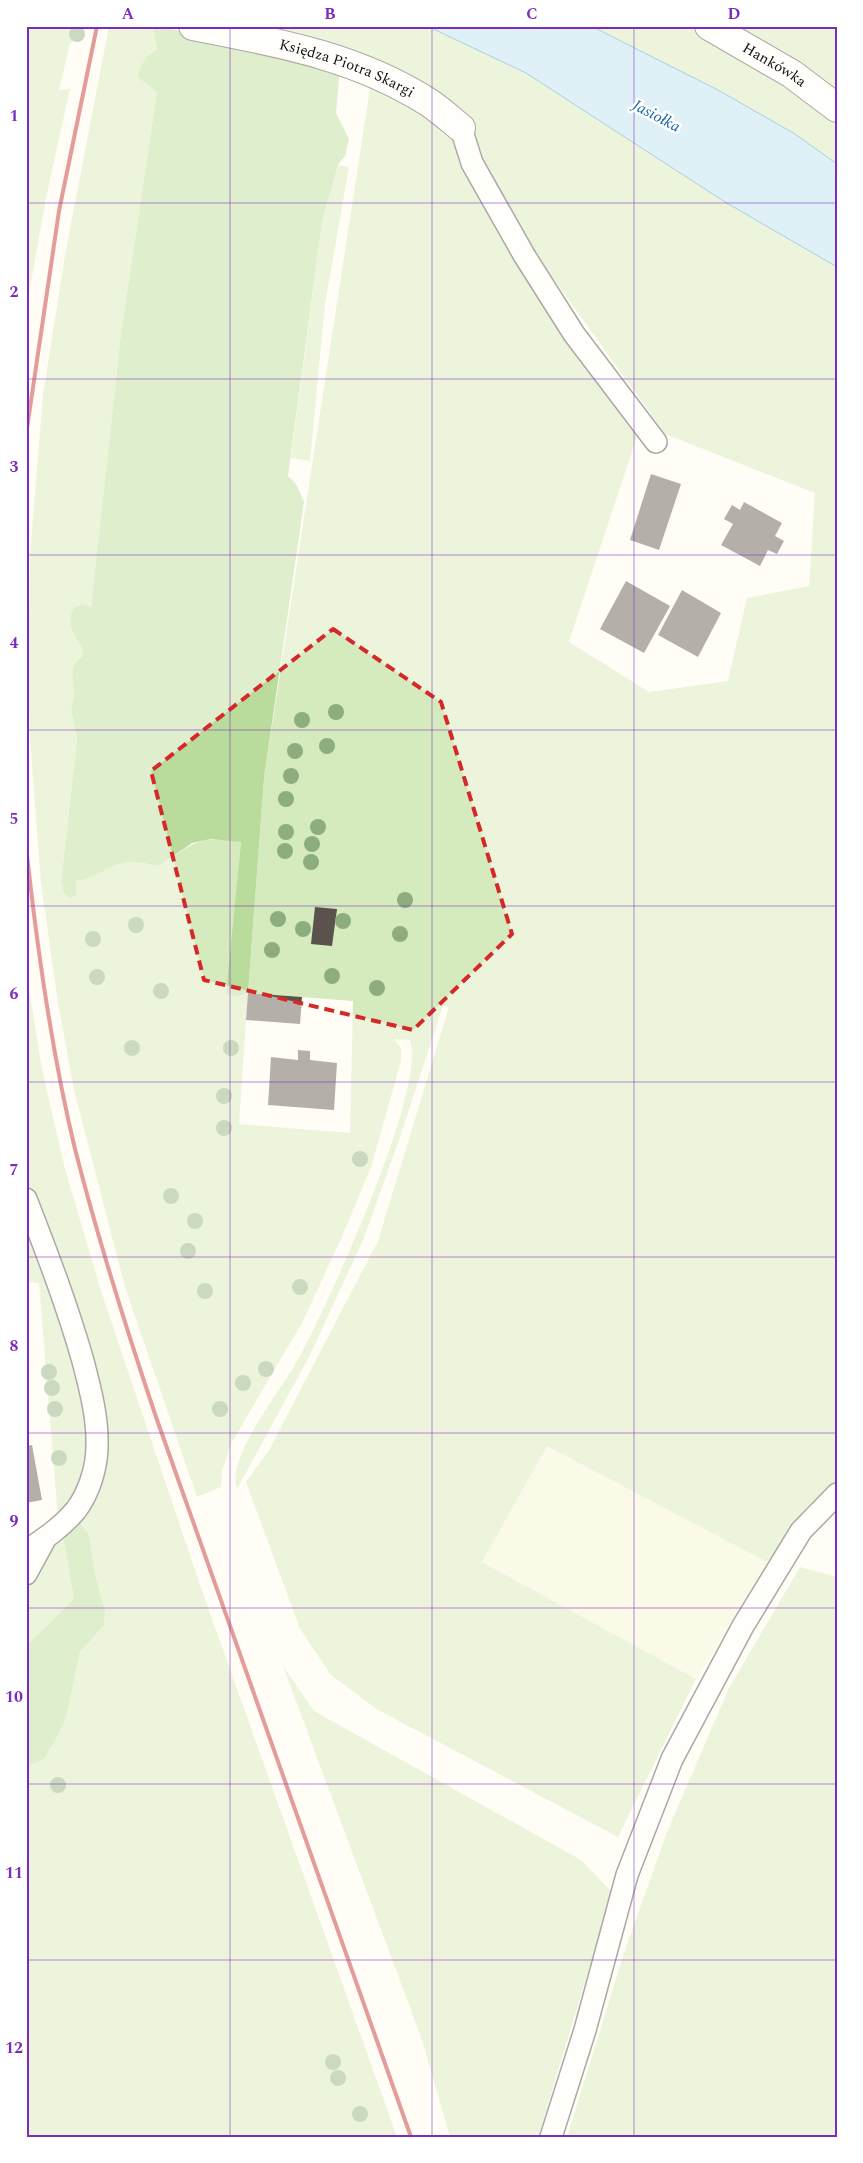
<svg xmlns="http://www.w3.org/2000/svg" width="863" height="2163" font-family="Spectral,serif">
<rect width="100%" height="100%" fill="#fffdf5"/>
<!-- farmland -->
<path fill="#f6f3d4" d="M547,1445l220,117 -71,117 -214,-117z"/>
<!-- green -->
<g fill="#d5ebbd" fill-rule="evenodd">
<path d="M26,26h58l-1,9 -13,8 -11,47 11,-1 -24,109 -20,112z"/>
<path d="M109,26h44l4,23c-12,6 -16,15 -20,28l20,15 -36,241 -30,275 -9,-4 -8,3c-9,16 -2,28 10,41l-2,8 -7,7 -3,8 2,24 -3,15 6,29 -16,143 3,12 6,4 6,-2v-16c17,1 28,-12 44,-16 12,-4 27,0 39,2 36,-23 37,-31 82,-24l-14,152 11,3 10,-4 16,-215 107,-696c46,20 80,33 98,83l138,229 31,39 -69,209 80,50 79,-11 19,-83 62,-12 6,-93 -150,-59 -117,-163 -57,-91 -27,-61 -68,-44 -47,-20 -57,-15 -75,-14h210l99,47 199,129 112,65v1213l-15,13 -55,69 -220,-116 -65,116 214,117 -78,158 -240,-127 -47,-35 -31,-46 -54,-147 23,-32 109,-209 71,-234 -6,-1 -45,137 -34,95 -54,117 -73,134c-12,-32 47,-102 63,-133 28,-52 127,-267 110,-316l-16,-1 7,9v13l-30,106 -30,72 -39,84 -70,119 -10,29 -1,16 -24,10 -72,-210 -51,-197 -16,-87 -17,-120 -11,-143 -2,-56 2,-131 13,-158 22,-140zM248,993l105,8 -3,132 -111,-9z"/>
<path d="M591,26h100l52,30 94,61v47l-42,-30 -77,-44z"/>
<path d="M722,26h115v73z"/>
<path d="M338,165l11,2 -24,137 -15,157 -19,-3 31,-236z"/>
<path d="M26,971l16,98 23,100 37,125 99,294 196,549h-371v-370l18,-8 13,-22 9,-19 14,-66 24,-28 1,-14 -10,-36 -6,-39 -9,-13 26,-82 -80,-263z"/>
<path d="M26,1227l45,115 18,89 -3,43 -13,24 -15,20 -19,-235 -13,-1z"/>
<path d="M63,1535l11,64 -48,47v-87z"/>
<path d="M800,1567l37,10v560h-270l58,-187 42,-118 62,-144z"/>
<path d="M283,1666l31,45 267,149 31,32 -74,245h-88l-28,-97z"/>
</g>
<!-- forest -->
<g fill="#b9dc9c">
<path d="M153,26l116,20 71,21 -4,46 13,26 -4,17 -7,9 -16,57 -34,254 8,8 8,18 -40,276 -16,215 -10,4 -12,-3 15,-152 -30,-3 -19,4 -33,23c-12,-2 -27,-6 -39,-2 -16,4 -27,17 -44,16v16l-6,2 -6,-4 -3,-12 16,-143 -6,-29 3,-15 -2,-24 3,-8 7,-7 1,-8c-10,-13 -18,-25 -9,-41l8,-3 9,3 30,-274 36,-241 -20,-15c4,-13 8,-22 20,-28z"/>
<path d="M80,1522l9,13 6,39 10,36 -1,15 -24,27 -14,66 -9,19 -13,22 -18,8v-121l48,-47 -11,-64z"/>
</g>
<!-- water -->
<path fill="#b9e0f7" stroke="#3f96cf" d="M427,26h164l127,64 77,44 42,30v103l-112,-65 -199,-129z"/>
<!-- building -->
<g fill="#5a524d">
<path d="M651,474l30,10 -22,66 -29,-10z"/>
<path d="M744,502l38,21 -7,13 9,5 -7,13 -9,-4 -8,16 -39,-21 12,-21 -9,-5 8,-14 8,5z"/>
<path d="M626,581l44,25 -26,47 -44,-24z"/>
<path d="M682,590l39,23 -23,44 -40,-22z"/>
<path d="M315,907l22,2 -5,37 -21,-2z"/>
<path d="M248,993l54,4 -2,27 -54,-4z"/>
<path d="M298,1050l12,1v9l27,3 -3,47 -66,-5 3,-48 27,3z"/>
<path d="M32,1445l10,55 -16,3v-57z"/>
</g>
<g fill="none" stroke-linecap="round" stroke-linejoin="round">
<defs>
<g id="service">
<path d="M461,128l11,35 52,92 50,79 82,108"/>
<path d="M26,1199c21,54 41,106 57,162 7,27 15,57 14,85 0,21 -8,47 -21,64 -14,17 -32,29 -50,41"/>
<path d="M26,1574l18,-33"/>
<path d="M551,2137l34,-107 42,-155 45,-116 71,-133 58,-95 36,-37"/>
</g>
<g id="minor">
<path id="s1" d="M193,26c82,16 163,30 235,76 11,7 22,17 33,26"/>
<path id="s2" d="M709,26l83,48 45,34"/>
</g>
</defs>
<!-- service casing -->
<use href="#service" stroke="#444" stroke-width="24"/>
<!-- minor casing -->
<use href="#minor" stroke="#444" stroke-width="30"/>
<!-- service -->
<use href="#service" stroke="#fff" stroke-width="21"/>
<!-- minor -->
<use href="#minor" stroke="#fff" stroke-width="28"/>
<!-- rail -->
<g stroke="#c4262e" stroke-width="4">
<path d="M26,435l33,-224 38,-185"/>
<path d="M26,846c11,102 25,204 49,303 23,90 51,179 81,268l255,720"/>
</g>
</g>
<!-- trees -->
<g fill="#8dad7f">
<circle cx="77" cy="34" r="8"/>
<circle cx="336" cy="712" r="8"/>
<circle cx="302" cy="720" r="8"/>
<circle cx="327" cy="746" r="8"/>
<circle cx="295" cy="751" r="8"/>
<circle cx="291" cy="776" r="8"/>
<circle cx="286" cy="799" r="8"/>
<circle cx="318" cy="827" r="8"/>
<circle cx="286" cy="832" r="8"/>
<circle cx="312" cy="844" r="8"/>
<circle cx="285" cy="851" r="8"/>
<circle cx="311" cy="862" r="8"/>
<circle cx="405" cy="900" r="8"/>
<circle cx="278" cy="919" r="8"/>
<circle cx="343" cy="921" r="8"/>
<circle cx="136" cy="925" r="8"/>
<circle cx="303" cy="929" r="8"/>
<circle cx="400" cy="934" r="8"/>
<circle cx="93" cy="939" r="8"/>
<circle cx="272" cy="950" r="8"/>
<circle cx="332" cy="976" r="8"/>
<circle cx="97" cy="977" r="8"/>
<circle cx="377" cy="988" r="8"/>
<circle cx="161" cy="991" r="8"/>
<circle cx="132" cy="1048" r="8"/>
<circle cx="231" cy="1048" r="8"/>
<circle cx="224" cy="1096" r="8"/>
<circle cx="224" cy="1128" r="8"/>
<circle cx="360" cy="1159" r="8"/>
<circle cx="171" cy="1196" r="8"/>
<circle cx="195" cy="1221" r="8"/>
<circle cx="188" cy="1251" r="8"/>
<circle cx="300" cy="1287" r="8"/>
<circle cx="205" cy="1291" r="8"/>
<circle cx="266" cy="1369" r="8"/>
<circle cx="49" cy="1372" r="8"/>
<circle cx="243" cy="1383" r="8"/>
<circle cx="52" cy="1388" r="8"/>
<circle cx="55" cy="1409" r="8"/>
<circle cx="220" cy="1409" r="8"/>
<circle cx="59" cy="1458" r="8"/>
<circle cx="58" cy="1785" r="8"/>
<circle cx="333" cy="2062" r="8"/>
<circle cx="338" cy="2078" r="8"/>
<circle cx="360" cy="2114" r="8"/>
</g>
<!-- marked area -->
<path d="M0 0H863V2163H0ZM333,629l108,73 71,232 -99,96 -209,-50 -53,-209z" fill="#fffdf5" fill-opacity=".55" fill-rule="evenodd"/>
<path fill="none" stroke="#d62828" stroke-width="4" stroke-dasharray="10 6" stroke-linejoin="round" d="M333,629l108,73 71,232 -99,96 -209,-50 -53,-209z"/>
<!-- grid -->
<path fill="none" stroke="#7b2cbf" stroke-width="1" stroke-opacity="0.55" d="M230,26v2111M432,26v2111M634,26v2111M26,203h811M26,379h811M26,555h811M26,730h811M26,906h811M26,1082h811M26,1257h811M26,1433h811M26,1608h811M26,1784h811M26,1960h811"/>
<g text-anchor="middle" stroke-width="5" stroke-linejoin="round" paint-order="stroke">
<!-- street labels -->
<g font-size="15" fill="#111" stroke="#fff">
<text dy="5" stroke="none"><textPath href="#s2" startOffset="76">Hankówka</textPath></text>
<text dy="5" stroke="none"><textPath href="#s1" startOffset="160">Księdza Piotra Skargi</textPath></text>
</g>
<!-- water labels -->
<g font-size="16" font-style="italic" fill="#1768a6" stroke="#fff">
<text transform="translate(657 115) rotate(28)" y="6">Jasiołka</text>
</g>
</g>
<!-- border -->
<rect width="863" height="2163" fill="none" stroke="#ffffff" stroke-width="55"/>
<rect x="28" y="28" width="808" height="2108" fill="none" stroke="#7b2cbf" stroke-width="2"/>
<g font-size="16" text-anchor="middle" font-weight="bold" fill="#7b2cbf">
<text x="128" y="19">A</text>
<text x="330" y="19">B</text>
<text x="532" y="19">C</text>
<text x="734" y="19">D</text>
<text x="14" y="121">1</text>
<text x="14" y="297">2</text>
<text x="14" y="472">3</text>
<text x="14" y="648">4</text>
<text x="14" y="824">5</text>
<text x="14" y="999">6</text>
<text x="14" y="1175">7</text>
<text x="14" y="1351">8</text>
<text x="14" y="1526">9</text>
<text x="14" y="1702">10</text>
<text x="14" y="1878">11</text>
<text x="14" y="2053">12</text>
</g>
</svg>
